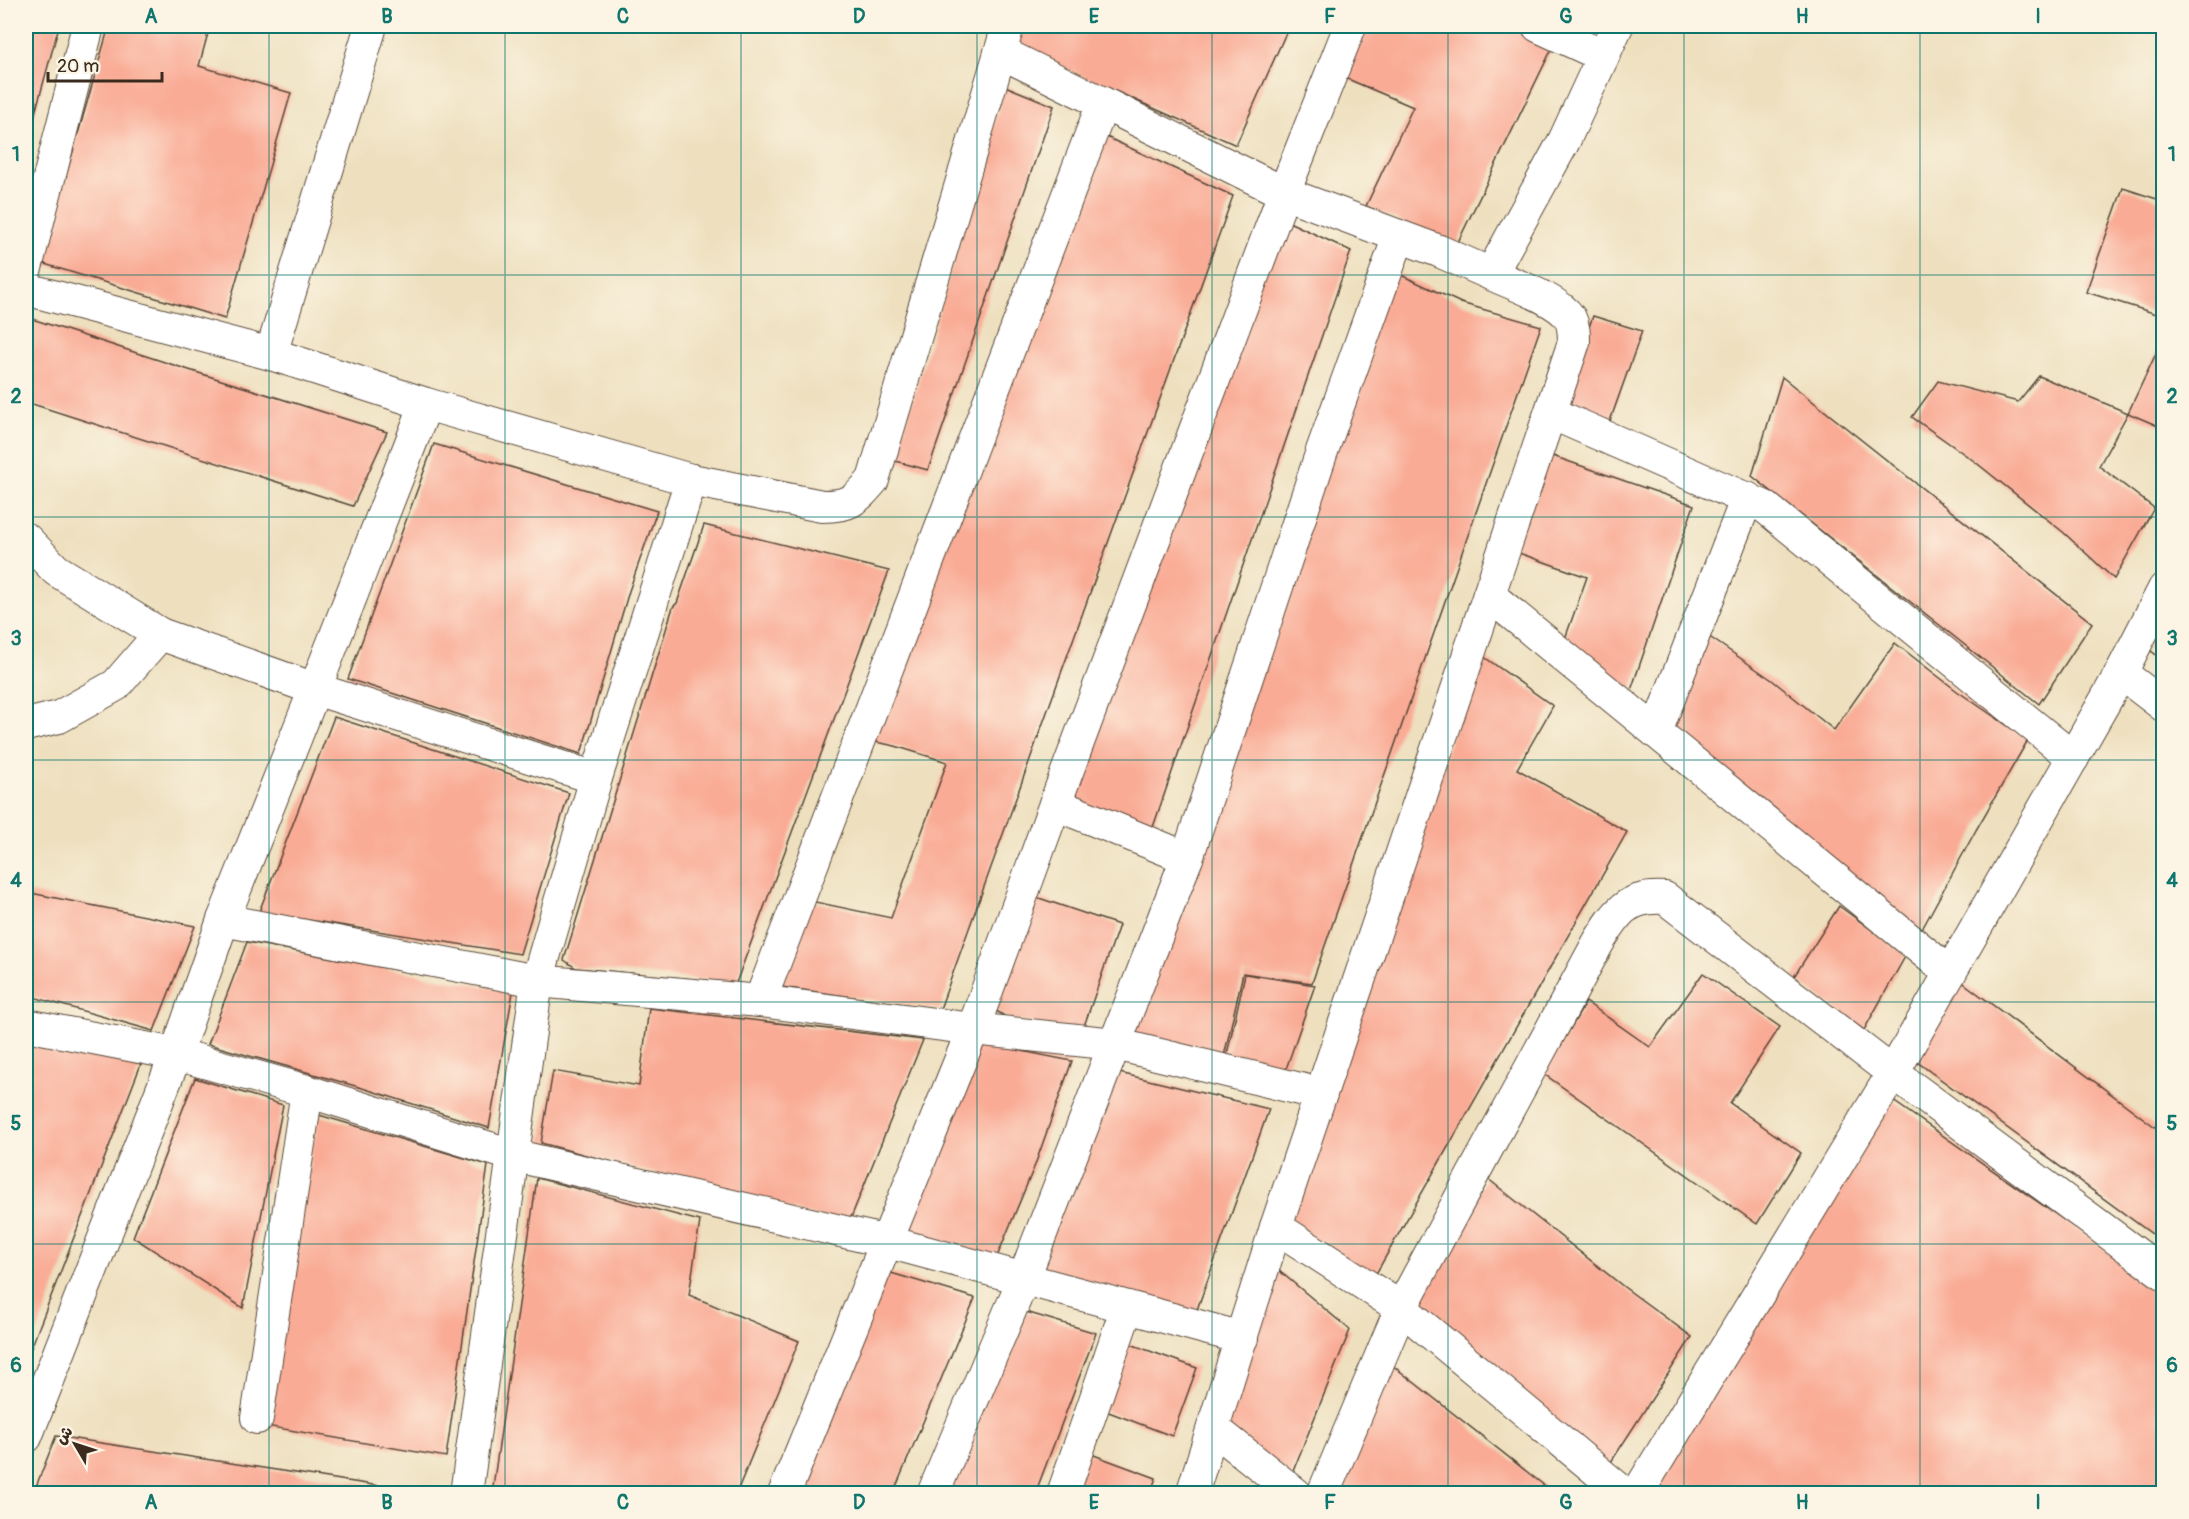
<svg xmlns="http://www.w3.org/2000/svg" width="2189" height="1519" font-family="Pangolin,'Playpen Sans Arabic',sans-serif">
<rect width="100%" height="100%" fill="#fcf5e5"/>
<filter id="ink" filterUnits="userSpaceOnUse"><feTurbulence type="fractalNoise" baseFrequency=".0167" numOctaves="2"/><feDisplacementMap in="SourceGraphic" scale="12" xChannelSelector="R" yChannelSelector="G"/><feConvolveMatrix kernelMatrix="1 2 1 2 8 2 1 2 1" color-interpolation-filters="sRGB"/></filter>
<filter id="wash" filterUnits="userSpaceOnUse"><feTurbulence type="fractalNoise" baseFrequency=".008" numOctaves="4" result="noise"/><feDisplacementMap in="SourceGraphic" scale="24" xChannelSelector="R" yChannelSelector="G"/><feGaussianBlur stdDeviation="1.35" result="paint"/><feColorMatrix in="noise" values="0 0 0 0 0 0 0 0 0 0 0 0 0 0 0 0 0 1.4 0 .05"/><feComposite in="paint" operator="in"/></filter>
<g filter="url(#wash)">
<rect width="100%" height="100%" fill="#eee0bf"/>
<g id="blocks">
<!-- building -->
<g fill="#f9ab95">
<path d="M26,26h33l-33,120z"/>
<path d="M109,26h101l-11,40 92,27 -66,226 -184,-56z"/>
<path d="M1023,26h266l-53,119 -219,-98z"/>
<path d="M1341,26h194l23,10 -102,210 -90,-40 47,-99 -91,-39z"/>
<path d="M1005,86l49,20 -126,364 -33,-9z"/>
<path d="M1085,127l148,69 -293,813 -166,-23 32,-86 85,18 56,-156 -52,-16 -29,-6z"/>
<path d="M2123,188l40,13v115l-77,-24z"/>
<path d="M1276,216l75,35 -200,582 -83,-29z"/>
<path d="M1386,268l75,35 80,23 -59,169 -170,488 -69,-10 -20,88 -105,-21z"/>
<path d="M1593,316l49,15 -32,90 -50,-14z"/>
<path d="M26,317l160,52 201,63 -34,74 -274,-87 -53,-17z"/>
<path d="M2161,343l2,1v84l-35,-15 -29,53 55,42 -40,71 -51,-47 -89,-71 -62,-44 26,-36 80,21 21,-26 89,37z"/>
<path d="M1782,377l310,246 -53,81 -287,-228z"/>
<path d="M434,444l223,67 -28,80 -48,163 -233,-75z"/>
<path d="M1547,454l147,51 -70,206 -68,-47 31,-87 -74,-26z"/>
<path d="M704,525l185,46 -153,412 -160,-15 -12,-8 109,-353 4,-4z"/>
<path d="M2163,572v88l-33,-25z"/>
<path d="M1698,629l74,51 62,50 61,-87 62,48 71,49 -52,90 -55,101 -263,-196z"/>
<path d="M1480,654l73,52 -36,63 110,63 -258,454 -84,-63z"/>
<path d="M334,717l235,76 -49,161 -261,-42z"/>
<path d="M26,892l169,34 -41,105 -128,-36z"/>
<path d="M1033,896l86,29 -37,107 -73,-13 -19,-12z"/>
<path d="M1839,906l67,49 -42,75 -71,-52z"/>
<path d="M247,942l266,50 -24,136 -130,-41 -151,-43z"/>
<path d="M1941,966l222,167v109l-265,-194z"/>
<path d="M1703,973l77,54 -50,76 71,50 -44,71 -213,-150 42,-72 64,45z"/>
<path d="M1245,974l70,11 -31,90 -59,-12z"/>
<path d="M649,1008l274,32 -75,185 -307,-82 12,-72 86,15z"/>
<path d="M26,1032l115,32 -115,297z"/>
<path d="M976,1042l96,19 -37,104 -41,99 -101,-29z"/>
<path d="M1107,1070l162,39 -75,209 -159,-41z"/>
<path d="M195,1078l88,27 -40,203 -110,-71z"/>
<path d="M1876,1089l287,200v205h-529z"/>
<path d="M319,1115l169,50 -42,292 -186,-32z"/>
<path d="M537,1178l163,43 -11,74 110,46 -63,153h-244z"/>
<path d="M1487,1178l137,109 68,50 -90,139 -200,-154z"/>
<path d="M1271,1264l79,66 -63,156 -75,-59z"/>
<path d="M881,1270l94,28 -82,196h-107z"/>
<path d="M1026,1312l70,21 -61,161h-95z"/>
<path d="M1122,1341l75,27 -25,68 -74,-28z"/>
<path d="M1382,1357l173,137h-227z"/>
<path d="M56,1436l362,56v2h-385z"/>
<path d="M1083,1451l73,27 -6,16h-82z"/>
</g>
</g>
</g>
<g filter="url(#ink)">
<use href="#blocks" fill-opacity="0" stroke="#564536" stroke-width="1.5"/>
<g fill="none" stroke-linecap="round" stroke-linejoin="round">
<defs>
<g id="street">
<path d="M1538,26l65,30"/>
<path d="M1000,52l284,141 155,58 52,23 73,-133 53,-115"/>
<path d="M26,268l62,-242"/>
<path d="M26,289l245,65 155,50 265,76 131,26c28,0 33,-5 51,-26l135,-454"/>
<path d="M271,354l100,-328"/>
<path d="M1551,413l214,94 308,251"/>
<path d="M26,539l30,31 104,64 155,55 281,89 95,-298"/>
<path d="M1489,595l461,378"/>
<path d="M2121,673l43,33"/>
<path d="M26,725l33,-8 57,-32 44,-51"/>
<path d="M1656,732l91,-234"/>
<path d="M1055,804l132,54"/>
<path d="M223,920l314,61 223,20 213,28 142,15 206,50"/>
<path d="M760,1001l343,-898"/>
<path d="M26,1025l150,29 131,37 205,64 376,87 354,96"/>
<path d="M1276,1227l125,81 224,186"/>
<path d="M257,1418l50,-327"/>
<path d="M1213,1428l83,66"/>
<path d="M26,1437l150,-383 47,-134 92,-231 111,-285"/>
<path d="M466,1494l71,-513 59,-203"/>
<path d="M784,1494l189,-465 82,-225 229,-611 66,-167"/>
<path d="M933,1494l90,-214 164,-422 135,-407 77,-215"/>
<path d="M1063,1494l64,-187"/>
<path d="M1192,1494l84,-267 298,-885c0,-8 0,-16 -4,-24 -12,-19 -58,-34 -79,-44"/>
<path d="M1323,1494l78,-186 197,-365c18,-30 29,-48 67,-45l228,175 271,201"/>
<path d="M1637,1494l256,-421 228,-400 43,-84"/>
</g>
</defs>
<!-- street casing -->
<use href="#street" stroke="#564536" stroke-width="34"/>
<!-- street -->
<use href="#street" stroke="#fff" stroke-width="32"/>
</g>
</g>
<!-- grid -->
<path fill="none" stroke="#0f766e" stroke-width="1.5" stroke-opacity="0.55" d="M269,26v1468M505,26v1468M741,26v1468M977,26v1468M1212,26v1468M1448,26v1468M1684,26v1468M1920,26v1468M26,275h2138M26,517h2138M26,760h2138M26,1002h2138M26,1244h2138"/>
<!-- margin -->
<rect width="2189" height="1519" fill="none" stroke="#fcf5e5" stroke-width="66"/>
<!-- north arrow -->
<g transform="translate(75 1444) rotate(309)" stroke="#fcf5e5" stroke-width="4.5" paint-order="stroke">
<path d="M0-4.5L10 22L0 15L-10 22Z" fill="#3b2a1e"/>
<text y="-9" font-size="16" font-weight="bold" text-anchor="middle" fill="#3b2a1e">ش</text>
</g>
<!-- scale -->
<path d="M48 72v9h114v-9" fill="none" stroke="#3b2a1e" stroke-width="3"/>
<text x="57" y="72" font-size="18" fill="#3b2a1e" stroke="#fcf5e5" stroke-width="4.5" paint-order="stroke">20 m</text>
<rect x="33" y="33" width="2123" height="1453" fill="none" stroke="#0f766e" stroke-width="2"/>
<g font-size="20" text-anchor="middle" font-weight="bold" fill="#0f766e">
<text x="151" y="23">A</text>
<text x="387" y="23">B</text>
<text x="623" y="23">C</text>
<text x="859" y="23">D</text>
<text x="1094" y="23">E</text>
<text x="1330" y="23">F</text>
<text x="1566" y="23">G</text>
<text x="1802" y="23">H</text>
<text x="2038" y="23">I</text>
<text x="16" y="161">1</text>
<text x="2172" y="161">1</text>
<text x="16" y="403">2</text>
<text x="2172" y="403">2</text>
<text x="16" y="645">3</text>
<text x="2172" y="645">3</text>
<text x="16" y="887">4</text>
<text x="2172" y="887">4</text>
<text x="16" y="1130">5</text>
<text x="2172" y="1130">5</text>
<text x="16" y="1372">6</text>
<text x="2172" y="1372">6</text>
<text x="151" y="1509">A</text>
<text x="387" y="1509">B</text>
<text x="623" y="1509">C</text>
<text x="859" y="1509">D</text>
<text x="1094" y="1509">E</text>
<text x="1330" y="1509">F</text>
<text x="1566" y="1509">G</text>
<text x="1802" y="1509">H</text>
<text x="2038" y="1509">I</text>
</g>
</svg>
